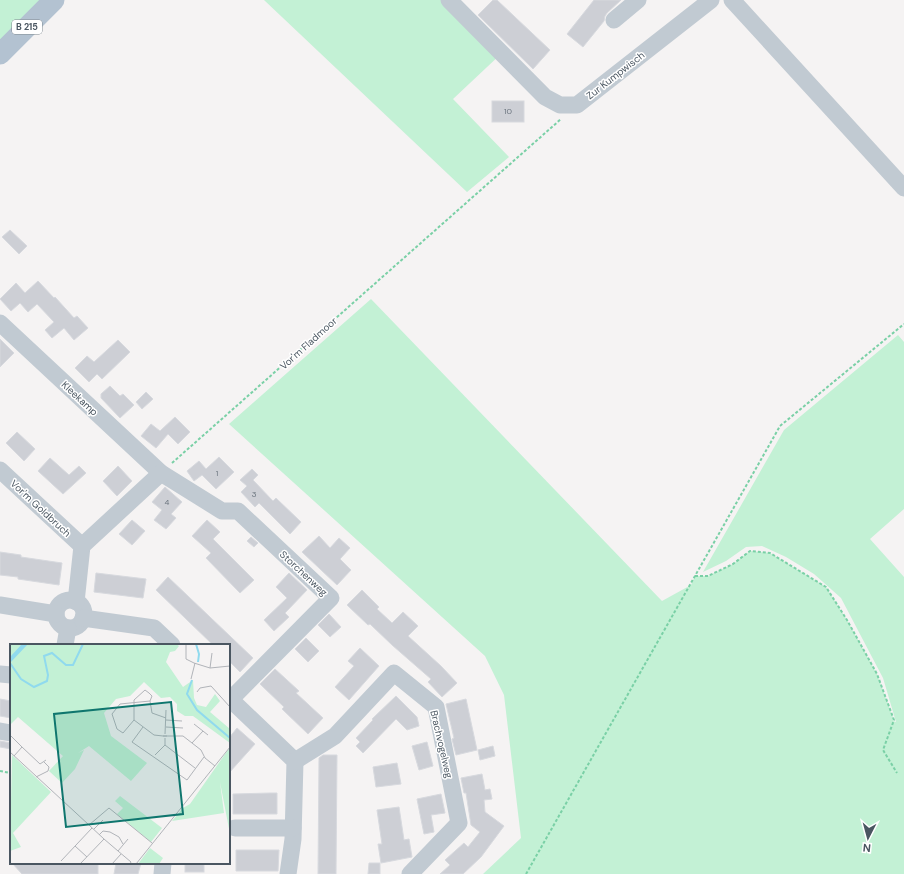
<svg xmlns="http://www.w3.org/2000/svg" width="904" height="874" font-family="'DM Sans',sans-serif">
<rect width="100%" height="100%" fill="#f5f3f3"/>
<!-- green -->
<g fill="#c3f1d5">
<path d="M0,0h43l-43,43z"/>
<path d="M264,0h186l53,52 -50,47 56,58 -42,35z"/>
<path d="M371,299l291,302 29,-16 4,-9h13l25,-12 17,-13 20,2 56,34 21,33 30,54 17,46 -1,1 3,1 -13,-44 -42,-80 -27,-24 -28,-17 -24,-11 -16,1 -20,14 -23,11 81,-142 114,-95 6,7v167l-34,30 34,38v297h-421l38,-36 -17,-143 -19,-39 -256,-232z"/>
</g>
<!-- building -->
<g fill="#cdcfd5" stroke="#d7d9de">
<path d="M493,0h4l53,50 -17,19 -55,-54z"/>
<path d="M594,0h27l-14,13 -2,3 -1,5 -21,26 -16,-13z"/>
<rect x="492" y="101" width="32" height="21"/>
<path d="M10,230l17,16 -8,8 -17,-17z"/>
<path d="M38,281l16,17 1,-1 19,21 3,-2 11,12 -14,12 -10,-12 -12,10 -7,-8 9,-8 -17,-18 -9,8 -8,-9 -9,8 -11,-12 16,-16 9,10z"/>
<path d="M0,339l14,14 -14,14z"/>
<path d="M118,340l12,12 -28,27 -5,-5 -8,8 -14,-14 12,-12 7,6z"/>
<path d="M110,386l10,10 3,-2 11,11 -14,13 -19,-20v-4z"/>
<path d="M146,392l7,7 -11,10 -6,-7z"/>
<path d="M175,417l15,15 -12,12 -10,-10 -12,14 -15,-12 10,-12 9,7z"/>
<path d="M17,432l18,17 -11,12 -18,-18z"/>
<path d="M219,457l15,15 -18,17 -14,-14 -8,6 -7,-10 12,-10 7,8z"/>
<path d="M50,458l19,17 10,-9 7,7 -23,21 -25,-23z"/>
<path d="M118,466l14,15 -15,15 -14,-15z"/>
<path d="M252,469l6,6 -5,5 20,21 3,-3 25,24 -11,12 -31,-31 -4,4 -14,-15 6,-6 -7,-6z"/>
<path d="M165,487l17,15 -11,12 5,4 -10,11 -12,-9 8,-10 -10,-8z"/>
<path d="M132,520l13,11 -13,14 -13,-11z"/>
<path d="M207,520l13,12 -7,7 41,41 -14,13 -34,-35 5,-5 -19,-17z"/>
<path d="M319,536l11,12 9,-10 11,10 -10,11 11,11 -14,15 -35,-33z"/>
<path d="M251,537l7,6 -4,4 -7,-6z"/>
<path d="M0,552l21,3v2l41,6 -3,22 -41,-6v-2l-18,-2z"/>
<path d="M96,573l50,6 -3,19 -49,-6z"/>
<path d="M289,573l18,17 -22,23 4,4 -15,14 -10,-11 23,-22 -11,-11z"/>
<path d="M168,577l85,81 -13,14 -11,-11v-16h-16l-57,-55z"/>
<path d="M362,590l17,17 -2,2 15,14 11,-11 15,14 -10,10 33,30 16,17 -15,14 -14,-15 3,-3 -39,-34 -22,-21 -2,1 -21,-20z"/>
<path d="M329,614l12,13 -11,10 -12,-12z"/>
<path d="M306,638l13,13 -11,11 -13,-13z"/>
<path d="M360,648l19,18 -30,34 -14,-13 19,-21 -6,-5z"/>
<path d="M275,669l24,22 -3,2 27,25 -15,16 -26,-25 2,-2 -24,-23z"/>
<path d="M396,696l21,21 2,9 -12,4 -11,-11 -33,34 -7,-7 4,-4 -4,-4 17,-18 -1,-1z"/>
<path d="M0,699l11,2v17l-11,-2z"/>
<path d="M466,699l11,51 -21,5 -4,-16 2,-1 -8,-34z"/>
<path d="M237,728l18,16 -26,29v-35z"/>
<path d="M0,741l11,2v6l-11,-2z"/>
<path d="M427,742l6,24 -14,4 -7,-24z"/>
<path d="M493,746l2,10 -15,4 -2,-10z"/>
<path d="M323,755h14l-1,119h-18l1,-116z"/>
<path d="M397,763l4,21 -25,3 -3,-20z"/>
<path d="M482,774l3,16 5,-1 2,10 -8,1 1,12 19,14 -23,31 -18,17h-23l10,-9 -5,-5 19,-17 4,4 12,-15 -9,-7 -5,-32h-2l-3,-15z"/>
<path d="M270,793h7v21h-44v-20z"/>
<path d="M441,794l4,19 -14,2 3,17 -10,2 -7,-35z"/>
<path d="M399,807l5,33 5,-1 3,18 -31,6 -3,-19h4l-5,-34z"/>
<path d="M236,850h43l-1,21h-42z"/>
<path d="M12,863h86v11h-76z"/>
<path d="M116,863h25l-3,11h-24z"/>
<rect x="185" y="863" width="19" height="9"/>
<path d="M369,863h11v11h-12z"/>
</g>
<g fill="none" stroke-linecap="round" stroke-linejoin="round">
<!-- path -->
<g stroke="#7ad0a6" stroke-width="2" stroke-dasharray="3 2" stroke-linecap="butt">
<path d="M172,463l389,-344"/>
<path d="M695,576h13l25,-12 17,-13 20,2 56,34 21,33 30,54 17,46 -11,30 14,23"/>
<path d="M0,771l11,2"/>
<path d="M526,874l254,-448 124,-102"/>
</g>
<!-- minor -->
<g stroke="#c1cad2" stroke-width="17">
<path d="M449,0l96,97 15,8h17l134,-105"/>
<path d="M732,0l172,188"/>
<path d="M614,20l24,-20"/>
<path d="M0,323l161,150 61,38h16l93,87 -100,101"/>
<path d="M0,470l82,76"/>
<circle cx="70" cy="614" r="14"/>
<path d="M76,602l6,-56 79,-73"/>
<path d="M0,605l56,9"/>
<path d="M83,618l71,10 18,17"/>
<path d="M65,645l3,-17"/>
<path d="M0,674l11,1"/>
<path d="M229,698l66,63 -2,78 -5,35"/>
<path d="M0,731l11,2"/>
<path d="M295,761l40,-25 59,-63 42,34 23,116 -49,51"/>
<path d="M235,828h58"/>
<path d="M162,874l1,-11"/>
</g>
<!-- major -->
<path stroke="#b3c2d1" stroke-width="21" d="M0,54l54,-54"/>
</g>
<g text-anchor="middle" stroke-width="3" stroke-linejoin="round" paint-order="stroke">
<!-- number labels -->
<g font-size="8" fill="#6b747e">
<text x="508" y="114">10</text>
<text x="217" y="476">1</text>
<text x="254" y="497">3</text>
<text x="167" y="505">4</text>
</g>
<!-- shield labels -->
<rect fill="#fff" stroke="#808990" stroke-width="1" x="12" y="20" width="30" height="14" rx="3"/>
<g font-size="9" font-weight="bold" fill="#4a5661">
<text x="27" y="30">B 215</text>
</g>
<!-- street labels -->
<g font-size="10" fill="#4a5661" stroke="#fff">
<text transform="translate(615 75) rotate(-38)" y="4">Zur Kumpwisch</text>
<text transform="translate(308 343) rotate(-42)" y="4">Vor'm Fladmoor</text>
<text transform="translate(80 398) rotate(43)" y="4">Kleekamp</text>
<text transform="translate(41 508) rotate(43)" y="4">Vor'm Goldbruch</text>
<text transform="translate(304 573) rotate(43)" y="4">Storchenweg</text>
<text transform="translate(442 744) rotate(77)" y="4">Brachvogelweg</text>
</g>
</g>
<!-- overview -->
<g transform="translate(10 644)">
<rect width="220" height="220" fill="#f5f3f3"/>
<path d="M0,0h166l3,2 -4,5 -5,1 -4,10 17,25 10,-7 1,18 3,7 9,2 9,-13 5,7 -10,11 20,17v14l-37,-27h-8l-8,-5v-7l-7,-7 -9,1 -17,-16 -14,14 -14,3 -12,14 7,23 36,27 -16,18 -42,-35 -11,7 6,-3 -9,19 -13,14 -13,-12 14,-15 -45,-39 -8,8zM220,103v87l-10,-52 4,31 -52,8 11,-13 7,-4zM2,111l39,37 -38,41 8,14 -11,4zM110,152l42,32 -11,14 -34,-28 6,-6 -8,-7zM140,204l13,10 -4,6h-21z" fill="#c3f1d5"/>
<path d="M12,0h6l-18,19v-6z" fill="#90daee"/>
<path fill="none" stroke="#90daee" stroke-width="2" d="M186,0l3,10 -1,8M0,19l11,16 13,8 13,-6 1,-6 -4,-19 8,-3 14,12h7l10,-21M182,36l-5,14 10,16 33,28"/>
<path fill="none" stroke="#b1b4b9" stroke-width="1" d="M176,0v15l8,4 16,5 20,-2M200,24l2,-15M181,35l4,-16M187,48l3,-4 11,-2 19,21M124,76l-11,13 -6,-4 -5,-15 8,-10 30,-3M156,76l16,1M184,80l14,11M133,83l-11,15 55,38 17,-23M156,83l17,1M155,90l1,-24M0,91l12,12M153,92l-9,-1 -20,-15v-20l11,-10 4,3 3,3 -2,5 2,12 14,5M157,92h-4h20l18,14 4,8 10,8M182,99l11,-12M155,101l30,23M0,108l79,73 20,-17 43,35M145,111l10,-10v-7M4,112l8,-9 18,17 6,-4M26,133l12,-6 1,-4 -5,-5M84,185l9,-9M89,191l4,-4 7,1 9,5 4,7M94,195l14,12M118,195l-10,12 13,11 -1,2M65,202l12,11M51,217l31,-33M70,220l24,-25 -15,-14M102,220l9,-10M126,220l94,-117"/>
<path fill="#0f766e" fill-opacity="0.15" stroke="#0f766e" stroke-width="2" d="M161,58l12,112 -117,13 -12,-113z"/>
<rect width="220" height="220" fill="none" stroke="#4a5661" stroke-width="2"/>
</g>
<!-- north arrow -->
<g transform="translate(868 838) rotate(186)" stroke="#ffffff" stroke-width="3" paint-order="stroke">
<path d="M0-3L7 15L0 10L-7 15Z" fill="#4a5661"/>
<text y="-6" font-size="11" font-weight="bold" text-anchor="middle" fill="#4a5661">N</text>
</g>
</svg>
